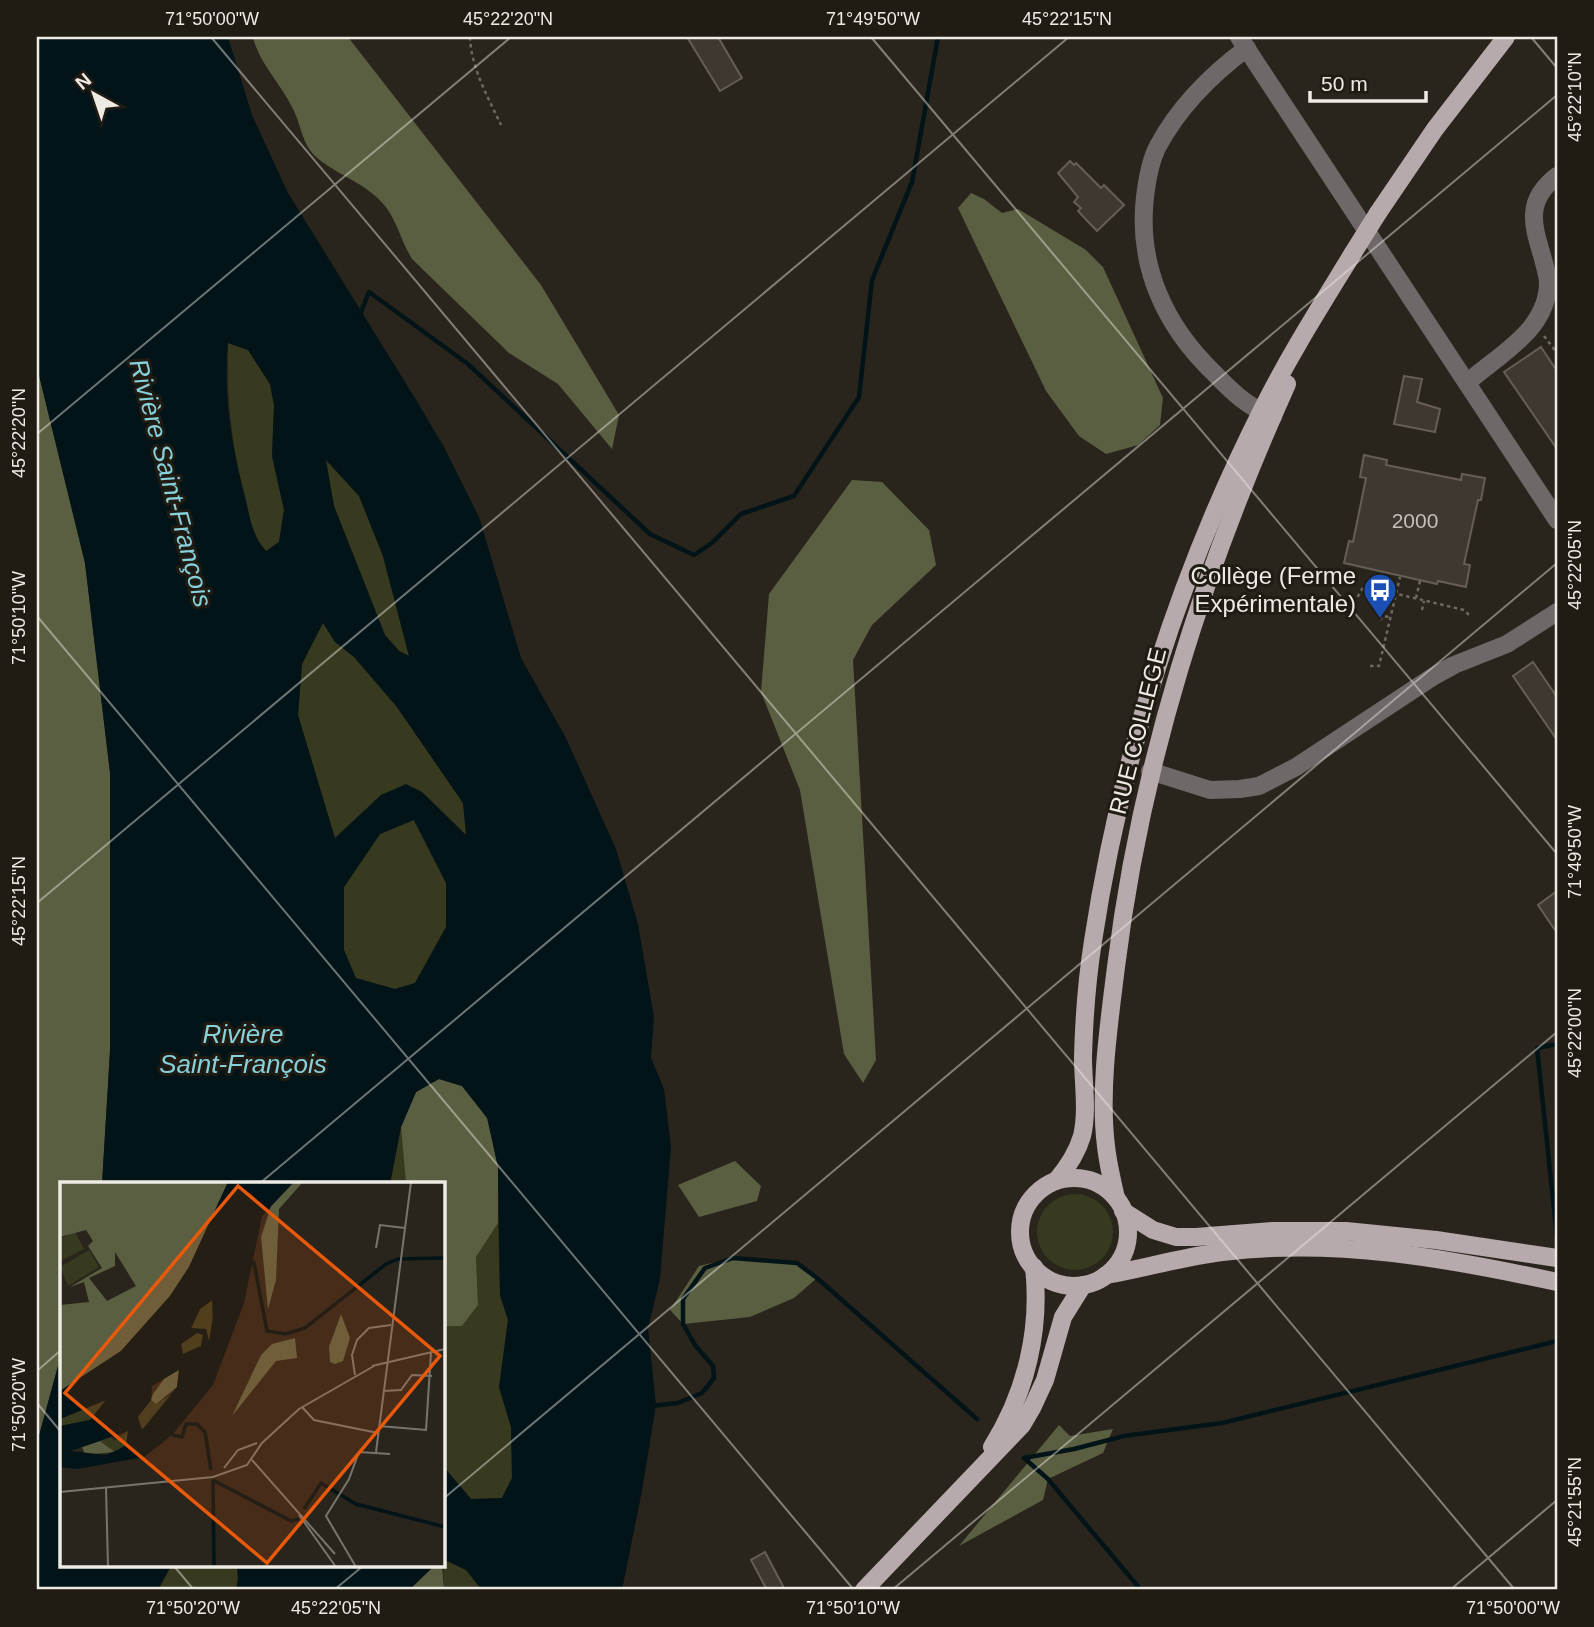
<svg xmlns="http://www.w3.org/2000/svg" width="1594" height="1627" font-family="Arial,sans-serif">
<rect width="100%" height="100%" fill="#2a251c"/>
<!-- green -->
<g fill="#373a1f">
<path d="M228,343l20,7 22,34 4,21 -2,51 12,54 -5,32 -13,9c-15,-17 -16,-32 -21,-54 -14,-55 -18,-97 -17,-154z"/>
<path d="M325,459l34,37 24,60 26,100 -10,-5 -14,-16 -51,-129z"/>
<path d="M323,622l12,20 19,15 43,50 66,96 4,33 -45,-44 -41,3 -46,44 -37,-124 4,-51z"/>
<path d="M413,819l33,64v44l-31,56 -20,6 -39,-10 -12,-29v-63l36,-53z"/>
<path d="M401,1127l5,57h-16z"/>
<circle cx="1075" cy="1232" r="38"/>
<path d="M498,1223l2,72 8,25 -9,67 12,40 1,51 -10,20 -31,1 -28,-33v-140h19l16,-21 -2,-48z"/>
<path d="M443,1559l23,11 16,20h-38z"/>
<path d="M171,1566h66l1,13 -2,11h-78z"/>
</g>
<!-- forest -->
<g fill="#5b5f41">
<path d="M253,37h95l193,248 78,130 -7,34 -54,-65 -49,-31 -97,-94c-10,-16 -16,-40 -27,-53 -18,-23 -49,-31 -70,-50 -14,-14 -14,-33 -23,-49 -12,-24 -33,-44 -39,-70z"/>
<path d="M971,193l13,6 18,14 16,-4 68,41 17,17 60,131 -3,27 -22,20 -32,9 -27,-18 -33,-45 -88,-183z"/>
<path d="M37,367l48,196 25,209v279l-8,133h-41v171l-24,88z"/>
<path d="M852,480l30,2 47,48 7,35 -64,60 -19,35 23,400 -13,23 -19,-29 -44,-264 -39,-98 8,-98z"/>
<path d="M439,1079l23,7 26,32 10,49v56l-22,34 2,48 -16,21h-19v-142h-37l-5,-57 15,-35z"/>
<path d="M735,1161l26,25 -4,15 -58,16 -21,-32z"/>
<path d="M733,1258l64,5 20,15 -23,20 -44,19 -67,7 -13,-14 29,-44z"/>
<path d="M1059,1425l11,11 43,-7 -10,24 -55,26 -5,21 -84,46z"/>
<path d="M434,1566h8l2,24h-35z"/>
</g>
<!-- water -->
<g fill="#021417" fill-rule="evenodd">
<path d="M37,37h191l24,78 36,78 130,210 26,44 35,70 42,141 45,80 50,111 22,75 16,93 -3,41 13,31 7,58 -11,132 -12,49 8,77 -14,86 -20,99h-140l-16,-20 -23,-11v-93l28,33 31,-1 10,-20 -1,-51 -12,-40 9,-67 -8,-25 -2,-128 -11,-49 -25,-32 -23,-7 -23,13 -15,35 -11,57h-288l8,-133v-278l-25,-210 -48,-196zM228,343l20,7 22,34 4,21 -2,51 12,54 -5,32 -13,9c-14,-15 -16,-34 -21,-54 -13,-50 -22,-102 -17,-154zM326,460l33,36 24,60 26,100 -10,-5 -14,-16 -51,-129zM323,623l12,19 19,15 43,50 66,96 3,32 -44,-43 -16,-8 -25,11 -46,43 -37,-123 4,-51zM414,820l32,63v44l-31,56 -20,6 -39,-11 -12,-28v-63l36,-53z"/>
<path d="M61,1355v211h110l-13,24h-121v-147z"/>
<path d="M237,1566h197l-25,24h-173l2,-11z"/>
</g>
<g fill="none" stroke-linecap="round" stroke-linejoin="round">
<!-- stream -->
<g stroke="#021417" stroke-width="4.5">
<path d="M359,317l10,-25 99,72 182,170 44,21 18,-12 29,-29 53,-18 65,-99 13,-117 40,-98 26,-145"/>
<path d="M1557,1237l-20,-189 20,-4"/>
<path d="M651,1406l27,-3 24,-10 12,-15 -1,-12 -18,-21 -12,-21v-25l22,-31 28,-10 64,5 20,15 160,141"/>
<path d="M1024,1458l50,-9 50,-13 98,-13 335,-82"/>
<path d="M1024,1458l24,21 93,111"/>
</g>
</g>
<!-- building -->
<g fill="#3f3830" stroke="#665e55" stroke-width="2">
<path d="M687,37h31l24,41 -22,13z"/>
<path d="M1070,161l4,4 2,-2 25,25 3,-3 20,20 -27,26 -19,-20 3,-3 -7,-6 4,-5 -20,-24z"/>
<path d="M1541,347l16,24v78l-53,-77z"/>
<path d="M1404,376l18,3 -5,23 23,7 -5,23 -41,-8z"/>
<path d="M1364,455l23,5 -1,5 75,15 1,-6 23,4 -4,22h-3l-14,64 6,1 -4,22 -28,-6 -1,3 -93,-21 5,-22 4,1 13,-64 -6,-1z"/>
<path d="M1533,662l24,35v43l-44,-64z"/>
<path d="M1557,891v42l-19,-28z"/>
<path d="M765,1552l20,38h-18l-16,-30z"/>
</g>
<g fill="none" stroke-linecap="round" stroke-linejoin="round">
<!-- path -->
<g stroke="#6d6961" stroke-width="2.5" stroke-dasharray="3.5 3.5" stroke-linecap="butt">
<path d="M470,37c1,31 18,60 31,88"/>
<path d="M1544,336l13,17"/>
<path d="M1378,590l4,-17"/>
<path d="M1416,598l4,-17"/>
<path d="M1354,603l10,-17 100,24 5,5"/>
<path d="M1422,610l2,-9"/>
<path d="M1380,620l3,-4 6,1"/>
<path d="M1370,666h9l21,-89"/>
</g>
<!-- minor -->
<g stroke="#6e6869" stroke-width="18">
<path d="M1239,37l318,483"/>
<path d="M1247,48c-35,26 -68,59 -89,98 -8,15 -11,34 -13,51 -8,69 20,129 69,176 18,19 34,34 59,44"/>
<path d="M1467,383c32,-29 82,-53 81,-102 -6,-41 -33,-73 9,-105"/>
<path d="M1150,771l60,19 30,-1 19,-3 37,-19 138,-91 20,-11 53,-21 50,-32"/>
</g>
<!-- major -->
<g stroke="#b7aaac" stroke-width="18">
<path d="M1378,213l57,-84 71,-92"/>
<circle cx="1074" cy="1232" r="54"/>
<path d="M1056,1181c11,-13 21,-28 26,-45 6,-25 1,-54 1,-79 1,-39 4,-78 10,-116 28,-184 86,-367 170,-533 27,-54 59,-104 90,-155"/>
<path d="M1116,1198c-4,-17 -8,-34 -10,-52 -7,-56 3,-122 10,-179 25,-204 87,-396 171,-583"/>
<path d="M1123,1211l30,19 23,7h20l77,-6h73l90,9 121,18"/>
<path d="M1106,1275c39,-7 77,-18 116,-23 114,-14 224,6 335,30"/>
<path d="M992,1447c34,-54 49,-117 42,-180"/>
<path d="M864,1590l158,-165 10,-17 13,-28 18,-63 20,-32"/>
</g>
<!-- major-bridge -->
<path stroke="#b7aaac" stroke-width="18" d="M1353,253l25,-40"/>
</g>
<!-- ticks -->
<path fill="none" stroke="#eeebe5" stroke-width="2" stroke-opacity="0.45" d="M211,37l1304,1553M871,37l686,817M1531,37l26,31M37,434l474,-397M37,616l817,974M37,903l1032,-866M259,1184l1298,-1089M37,1371l24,-21M37,1403l24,29M443,1499l1114,-936M174,1566l20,24M334,1590l29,-24M892,1590l665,-558M1450,1590l107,-90"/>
<!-- icons -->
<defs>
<symbol id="bus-pin" viewBox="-11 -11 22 30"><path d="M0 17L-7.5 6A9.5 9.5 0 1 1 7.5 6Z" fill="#1a4fb4" stroke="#201c13"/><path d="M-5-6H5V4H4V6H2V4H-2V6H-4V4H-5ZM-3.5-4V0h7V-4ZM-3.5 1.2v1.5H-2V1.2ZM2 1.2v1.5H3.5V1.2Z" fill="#fff"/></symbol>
</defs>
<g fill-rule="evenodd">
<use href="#bus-pin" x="1361" y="571" width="38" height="52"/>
</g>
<g text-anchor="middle" stroke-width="6" stroke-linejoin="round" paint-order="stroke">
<!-- number labels -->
<g font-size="21" fill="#c2beb8">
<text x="1415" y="528">2000</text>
</g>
<!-- poi labels -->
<g font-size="24" fill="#eeebe5" stroke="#201c13" text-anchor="end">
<text x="1356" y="584">Collège (Ferme<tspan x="1356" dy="28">Expérimentale)</tspan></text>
</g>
<!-- street labels -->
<g font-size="24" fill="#eeebe5" stroke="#201c13">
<text transform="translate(1138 731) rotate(-76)" y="8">RUE COLLEGE</text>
</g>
<!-- water labels -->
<g font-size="26" font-style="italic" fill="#86d1dc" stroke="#201c13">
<text transform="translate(171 483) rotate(75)" y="9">Rivière Saint-François</text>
<text x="243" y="1043">Rivière<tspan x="243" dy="30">Saint-François</tspan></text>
</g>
</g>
<!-- overview -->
<g transform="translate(60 1182)">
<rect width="385" height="385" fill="#2a251c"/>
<path d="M15,50l9,17 -24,12v-22zM29,68l10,17 -31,19 -8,-19zM153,118l-2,38 -3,4 -1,-10 -16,-3 9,-20zM137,151l6,1 -2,12 -18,8 -2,-10zM111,213l-25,34 -8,-2v-11l13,-16 4,4zM46,218l-16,20 -30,6v-7zM68,249l2,10 -15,11 -15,-11 9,-6 5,6z" fill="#373a1f"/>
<path d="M0,0h168l-39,85 -19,29 -49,55 -61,40v-86l29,-3 -5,-20 -14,5 32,-19 -14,-22 5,-5 -7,-11 -26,7zM55,70l21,34 -29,15 -18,-23 26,-12zM234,0h9l-24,27 -3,71 -8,29 -7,-72 11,-34zM281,132l9,24 -7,23 -8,3 -5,-2 -1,-15zM235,156l2,20 -21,3 -44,55 29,-61 11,-11zM119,188l-2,17 -21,17 -5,-4 2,-6 16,-22zM40,259l15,11 -30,3 -3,-8z" fill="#5b5f41" fill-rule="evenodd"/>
<path d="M168,0h66l-32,34 -18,87 -31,82 -41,50 -28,22 -67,12 -17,-2v-41l30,-6 16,-20 -46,19v-28l61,-40 49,-55 19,-29zM152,118l1,18 -4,23 -3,-12 -15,-1 9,-19zM137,151l6,2 -2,11 -18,8 -2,-10zM119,188l-2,17 -35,43 -4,-13 13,-17 1,-14zM68,249l-2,15 -20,9 -35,-4z" fill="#021417" fill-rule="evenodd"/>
<path fill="none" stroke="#021417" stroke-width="3.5" d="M189,83l5,-2 13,68 19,3 19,-6 81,-64 12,-5 47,-1M112,253l10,2 4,-13h11l8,8 6,38M153,298l78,41 8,-2M153,298l1,87M244,327l17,-26 35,21 89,23"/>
<path fill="none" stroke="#78746c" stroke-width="2" d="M316,66l4,-23 25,3M312,184l73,-17M295,193l-3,-20 5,-15 12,-12 22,-3M323,209l18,-1 11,-15 20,1M242,225l12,13 64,13M319,244l47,4 5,-77M316,270l35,-270M192,278l83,94M164,286l14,-18 19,-7M46,305l2,80M0,310l153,-15 34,-12 15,-22 37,-34 75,-43M239,333l37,52M296,385l-30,-51 23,-37 10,-27 31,2"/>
<path fill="#e8590c" fill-opacity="0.15" stroke="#e8590c" stroke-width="3.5" d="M178,4l202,170 -173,207 -202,-170z"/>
<rect width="385" height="385" fill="none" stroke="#eeebe5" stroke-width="3.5"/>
</g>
<!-- border -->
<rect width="1594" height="1627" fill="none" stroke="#201c13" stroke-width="77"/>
<!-- north arrow -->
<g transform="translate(94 94) rotate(320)" stroke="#201c13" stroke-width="5" paint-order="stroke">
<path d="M0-5L12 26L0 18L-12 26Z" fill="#eeebe5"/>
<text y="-10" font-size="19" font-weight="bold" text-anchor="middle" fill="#eeebe5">N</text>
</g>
<!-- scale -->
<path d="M1310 91v10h116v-10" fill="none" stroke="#eeebe5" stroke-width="3.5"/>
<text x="1321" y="91" font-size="21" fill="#eeebe5" stroke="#201c13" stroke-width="5" paint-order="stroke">50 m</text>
<rect x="38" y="38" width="1518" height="1550" fill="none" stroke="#eeebe5" stroke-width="2.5"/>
<g font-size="18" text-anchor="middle" fill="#eeebe5">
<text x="212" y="25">71°50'00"W</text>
<text x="508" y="25">45°22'20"N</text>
<text x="873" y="25">71°49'50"W</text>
<text x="1067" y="25">45°22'15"N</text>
<text transform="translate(1575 97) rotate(-90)" y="6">45°22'10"N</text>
<text transform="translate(19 433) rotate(-90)" y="6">45°22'20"N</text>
<text transform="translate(1575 565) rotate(-90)" y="6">45°22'05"N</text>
<text transform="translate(19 618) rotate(-90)" y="6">71°50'10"W</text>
<text transform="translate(1575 852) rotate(-90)" y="6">71°49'50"W</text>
<text transform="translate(19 901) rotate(-90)" y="6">45°22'15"N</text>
<text transform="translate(1575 1033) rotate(-90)" y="6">45°22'00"N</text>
<text transform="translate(19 1405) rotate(-90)" y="6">71°50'20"W</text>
<text transform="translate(1575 1502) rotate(-90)" y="6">45°21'55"N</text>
<text x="193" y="1614">71°50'20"W</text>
<text x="336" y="1614">45°22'05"N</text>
<text x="853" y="1614">71°50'10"W</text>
<text x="1513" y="1614">71°50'00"W</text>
</g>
</svg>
